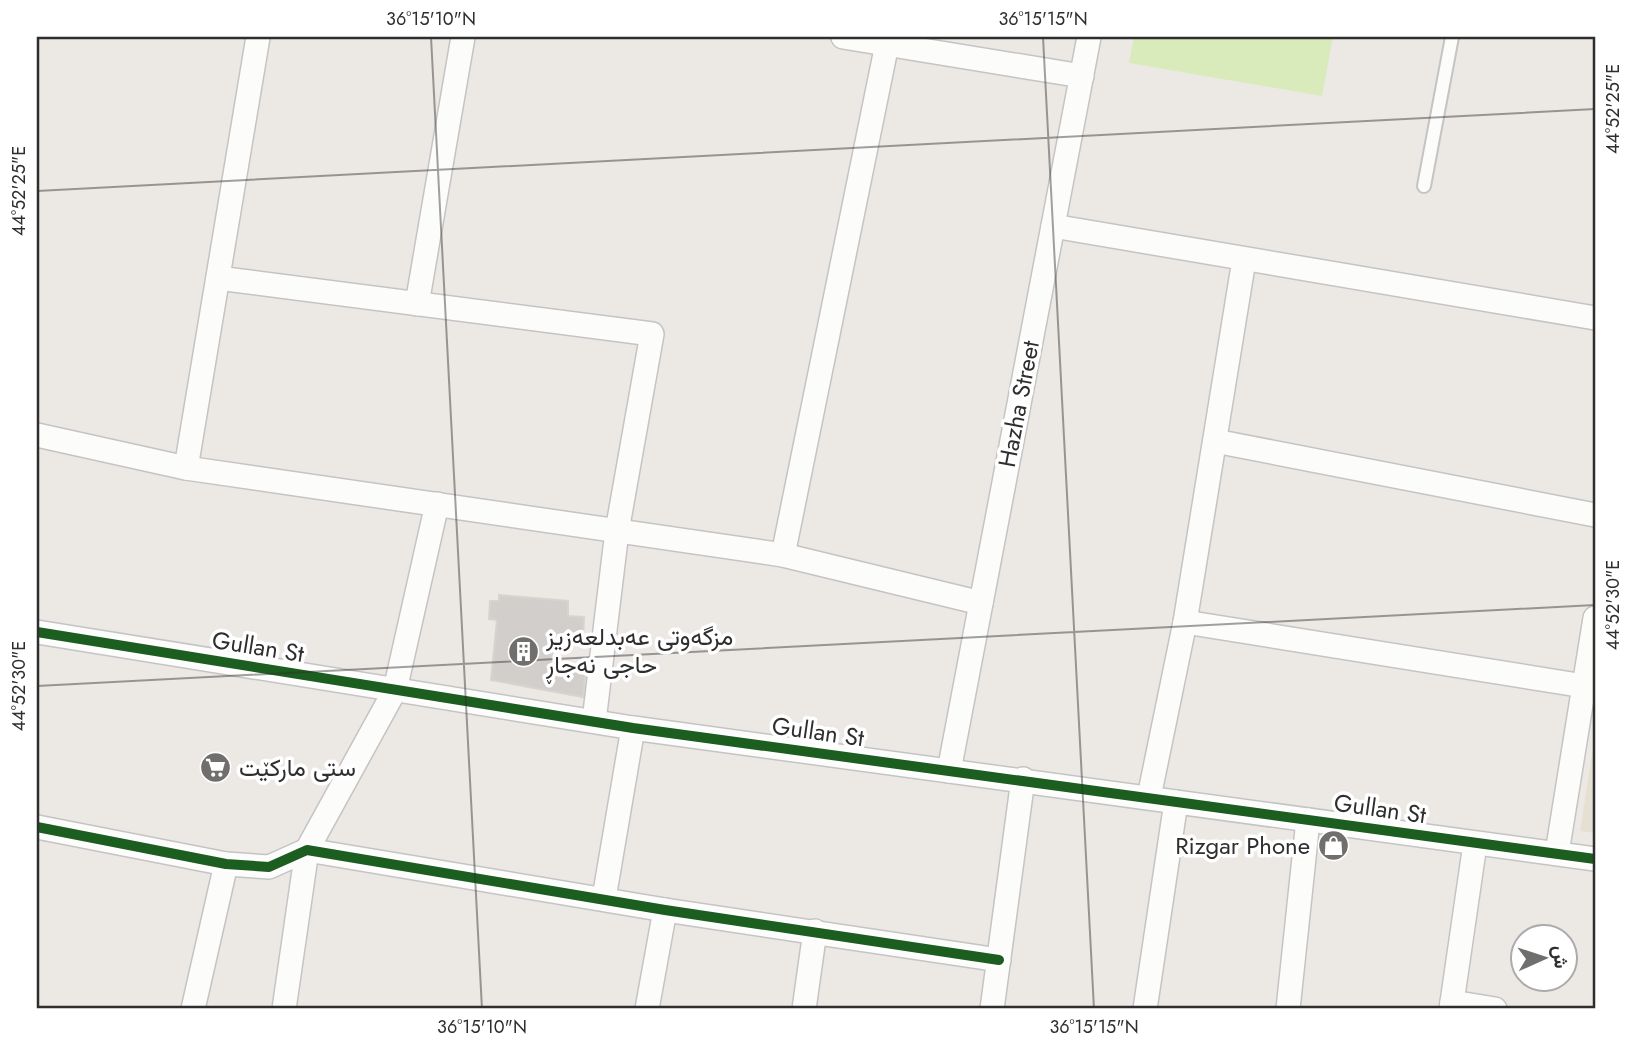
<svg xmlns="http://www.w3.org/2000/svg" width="1632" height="1046" font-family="Jost,Vazirmatn,sans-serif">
<rect width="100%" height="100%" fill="#ece8e4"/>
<!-- education -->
<path fill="#e6e0d3" d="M1595,735v98l-15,-2z"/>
<!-- pitch -->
<path fill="#d9eabb" d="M1134,37h199l-11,59 -193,-33z"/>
<!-- building -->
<path fill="#d1cecb" stroke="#d7d4d0" stroke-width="2" d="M499,595l69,6v15l16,1 -1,21 -30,-2 -2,40 14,1 2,-13 19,2 -3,31 -92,-17 6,-60 -8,-1 1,-18h9z"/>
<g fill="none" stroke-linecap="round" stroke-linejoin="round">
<defs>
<path id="lane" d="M1424,186l28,-149"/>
<g id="street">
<path d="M843,37l239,39"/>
<path d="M1053,226l542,92"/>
<path d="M218,278l434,56 -35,197 -23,190"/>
<path d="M417,304l46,-267"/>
<path d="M37,435l149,33 597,87 198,48"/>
<path d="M1215,441l380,74"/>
<path d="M186,468l72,-431"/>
<path d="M783,555l104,-511"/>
<path d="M1185,622l399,64"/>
<path d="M37,632l596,96 962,131"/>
<path d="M949,771l140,-734"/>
<path d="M1149,797l36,-175 59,-362"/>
<path d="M37,827l189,37 43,3 38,-17 358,60 334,50"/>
<path d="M1557,853l38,-235"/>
<path d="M604,898l29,-170"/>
<path d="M1452,1002l43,7"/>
<path d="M193,1009l33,-145"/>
<path d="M284,1009l23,-159 88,-160 42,-186"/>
<path d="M647,1009l18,-99"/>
<path d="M804,1009l11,-78"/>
<path d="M992,1009l31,-230"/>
<path d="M1145,1009l31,-207"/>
<path d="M1288,1009l20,-189"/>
<path d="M1451,1009l24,-165"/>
</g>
</defs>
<!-- lane casing -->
<use href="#lane" stroke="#c5c4c5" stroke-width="16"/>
<!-- street casing -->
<use href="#street" stroke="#c5c4c5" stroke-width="26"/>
<!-- lane -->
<use href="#lane" stroke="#fcfcfb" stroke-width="12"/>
<!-- street -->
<use href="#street" stroke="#fcfcfb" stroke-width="23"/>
<defs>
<g id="cycleway">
<path d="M37,632l596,96 962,131"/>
<path d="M37,827l189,37 43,3 38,-17 358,60 334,50"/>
</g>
</defs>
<!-- cycleway casing -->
<use href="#cycleway" stroke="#fff" stroke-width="15"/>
<!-- cycleway -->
<use href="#cycleway" stroke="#1b5e20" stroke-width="10"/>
</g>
<!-- ticks -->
<path fill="none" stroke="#2e2e2e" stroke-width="2" stroke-opacity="0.45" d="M431,37l51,972M1043,37l51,972M37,191l1558,-82M37,686l1558,-81"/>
<!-- icons -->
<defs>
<symbol id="building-disc" viewBox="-11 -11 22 22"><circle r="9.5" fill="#706f6e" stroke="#fff"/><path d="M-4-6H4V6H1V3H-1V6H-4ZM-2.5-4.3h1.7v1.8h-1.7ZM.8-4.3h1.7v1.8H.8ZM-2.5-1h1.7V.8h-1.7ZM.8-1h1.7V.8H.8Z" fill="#fff"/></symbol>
<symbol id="supermarket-disc" viewBox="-11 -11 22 22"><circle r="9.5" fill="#706f6e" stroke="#fff"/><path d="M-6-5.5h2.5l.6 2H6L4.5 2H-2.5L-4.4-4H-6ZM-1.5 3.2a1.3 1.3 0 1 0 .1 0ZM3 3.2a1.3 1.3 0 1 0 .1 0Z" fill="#fff"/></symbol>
<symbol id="shop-disc" viewBox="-11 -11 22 22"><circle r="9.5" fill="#706f6e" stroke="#fff"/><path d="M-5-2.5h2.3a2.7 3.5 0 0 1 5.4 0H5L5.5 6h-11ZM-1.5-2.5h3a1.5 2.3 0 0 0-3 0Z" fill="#fff"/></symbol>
</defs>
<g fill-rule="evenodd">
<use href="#building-disc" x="506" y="634" width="35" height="35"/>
<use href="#supermarket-disc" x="198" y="750" width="35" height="35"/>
<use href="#shop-disc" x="1316" y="828" width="35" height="35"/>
</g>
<g text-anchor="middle" stroke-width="7" stroke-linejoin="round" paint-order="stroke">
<!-- street labels -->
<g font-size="24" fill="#2e2e2e" stroke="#fff">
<text transform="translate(1019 404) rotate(-79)" y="8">Hazha Street</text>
<text transform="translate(258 647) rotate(9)" y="8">Gullan St</text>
<text transform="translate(818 732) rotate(8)" y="8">Gullan St</text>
<text transform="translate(1380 809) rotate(8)" y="8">Gullan St</text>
</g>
<!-- poi labels -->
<g font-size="24" fill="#2e2e2e" stroke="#fff" text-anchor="start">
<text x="546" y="645">مزگەوتی عەبدلعەزیز<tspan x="546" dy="28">حاجی نەجاڕ</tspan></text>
<text x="239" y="776">ستی مارکێت</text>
<text x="1310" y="854" text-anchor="end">Rizgar Phone</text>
</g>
</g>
<!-- border -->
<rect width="1632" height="1046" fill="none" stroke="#ffffff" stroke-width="77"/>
<!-- north arrow -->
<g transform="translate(1544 958) rotate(87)"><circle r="33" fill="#ffffff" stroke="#ababab" stroke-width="2"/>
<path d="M0-5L12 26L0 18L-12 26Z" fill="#706f6e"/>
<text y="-10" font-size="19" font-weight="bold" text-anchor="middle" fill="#2e2e2e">ش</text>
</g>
<rect x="38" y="38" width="1556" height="969" fill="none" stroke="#2e2e2e" stroke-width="2.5"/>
<g font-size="18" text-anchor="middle" fill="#2e2e2e">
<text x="431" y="25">36°15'10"N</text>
<text x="1043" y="25">36°15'15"N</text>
<text transform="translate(1613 109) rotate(-90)" y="6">44°52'25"E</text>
<text transform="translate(19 191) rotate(-90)" y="6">44°52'25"E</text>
<text transform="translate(1613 605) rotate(-90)" y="6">44°52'30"E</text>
<text transform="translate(19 686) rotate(-90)" y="6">44°52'30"E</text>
<text x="482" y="1033">36°15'10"N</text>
<text x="1094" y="1033">36°15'15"N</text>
</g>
</svg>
